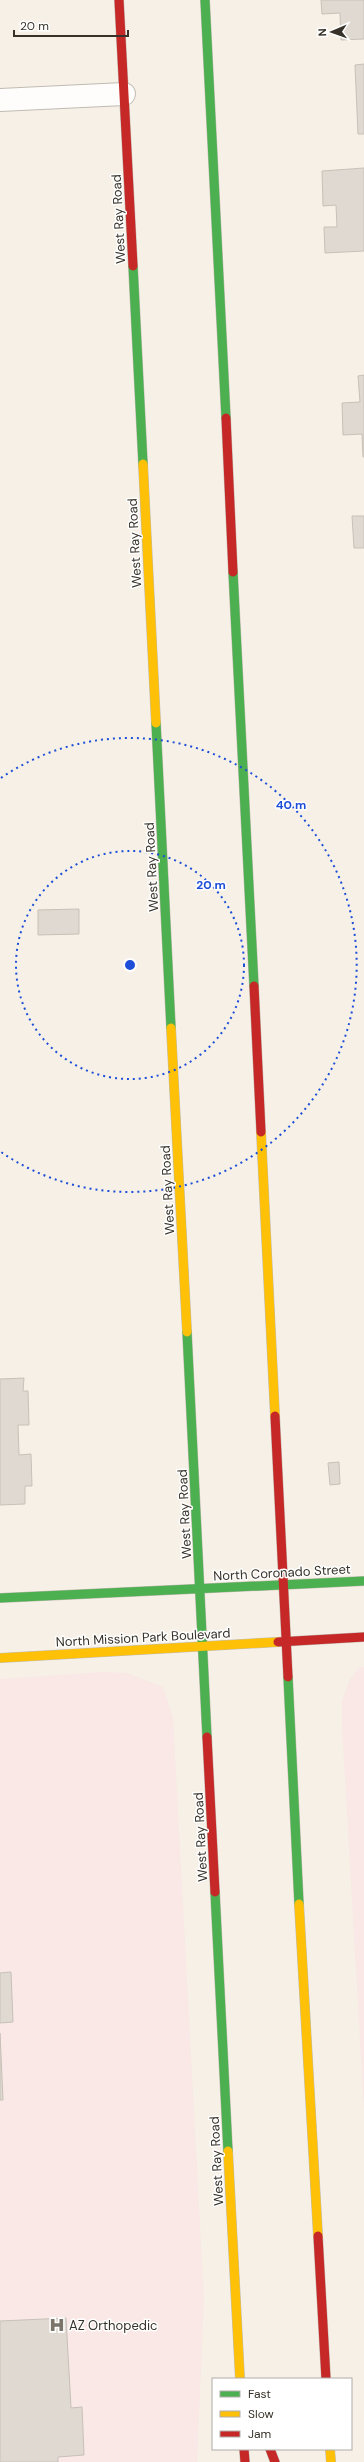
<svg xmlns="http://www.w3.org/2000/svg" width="364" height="2462" font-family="'DM Sans',sans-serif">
<rect width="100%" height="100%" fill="#f6f0e6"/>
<!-- commercial -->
<g fill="#f9e8e6">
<path d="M364,1667v443l-22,-384v-25l7,-20 10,-13z"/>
<path d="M104,1672l23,1 36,14 10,30 31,582 -7,163h-197v-783z"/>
</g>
<!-- building -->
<g fill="#dfd9d1" stroke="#c7c1b8">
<path d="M321,0h43v39l-23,1 -1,-27 -18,1z"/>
<path d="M364,64v70h-6l-3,-69z"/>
<path d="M364,168v83l-39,2 -1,-26h13l-1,-22 -13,1 -1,-35z"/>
<path d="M364,375v82h-1l-1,-23 -19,1 -1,-32 18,-1 -2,-26z"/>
<path d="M352,516h12v32h-10z"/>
<path d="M79,909v25l-41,1v-25z"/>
<path d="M24,1378l-1,13h5l1,34h-11l1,30 12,-1 1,32h-7v18l-25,1v-126z"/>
<path d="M339,1462l1,22 -10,1 -2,-22z"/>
<path d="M11,1972l2,50 -13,1v-50z"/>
<path d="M0,2033l3,67h-3z"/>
<path d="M66,2318l5,90 11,-1 2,48 -26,2v5h-58v-141z"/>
</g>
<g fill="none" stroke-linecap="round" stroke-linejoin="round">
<defs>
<path id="street" d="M0,100l124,-6"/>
<g id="fast">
<path d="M205,0l21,418"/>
<path d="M133,266l10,198"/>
<path d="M233,572l21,414"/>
<path d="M156,723l15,305"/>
<path d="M187,1332l20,405"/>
<path d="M0,1598l364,-17"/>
<path d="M288,1677l11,227"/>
<path d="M215,1892l13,259"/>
</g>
<g id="slow">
<path d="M143,464l13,259"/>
<path d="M171,1028l16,304"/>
<path d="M261,1132l14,284"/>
<path d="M0,1658l278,-16"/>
<path d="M299,1904l19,332"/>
<path d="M228,2151l12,228"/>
<path d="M330,2449l1,13"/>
</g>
<g id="jam">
<path d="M119,0l14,266"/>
<path d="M226,418l7,154"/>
<path d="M254,986l7,146"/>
<path d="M275,1416l13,261"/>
<path d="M278,1642l86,-5"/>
<path d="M207,1737l8,155"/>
<path d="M318,2236l8,143"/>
<path d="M244,2449l1,13"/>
<path d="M270,2449l5,13"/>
</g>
</defs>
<!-- street casing -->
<use href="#street" stroke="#c0bbb2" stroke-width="24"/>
<!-- fast casing -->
<use href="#fast" stroke="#c0bbb2" stroke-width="10"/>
<!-- slow casing -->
<use href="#slow" stroke="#c0bbb2" stroke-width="10"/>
<!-- jam casing -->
<use href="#jam" stroke="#c0bbb2" stroke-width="10"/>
<!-- street -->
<use href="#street" stroke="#fefdfb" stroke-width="22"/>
<!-- fast -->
<use href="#fast" stroke="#4caf50" stroke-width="9"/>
<!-- slow -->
<use href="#slow" stroke="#ffc107" stroke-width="9"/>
<!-- jam -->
<use href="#jam" stroke="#c62828" stroke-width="9"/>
</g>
<!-- distance rings -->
<g fill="none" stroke="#1d4ed8" stroke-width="2" stroke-dasharray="2 4">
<circle cx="130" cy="965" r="114"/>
<path d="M1 778A227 227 0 1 1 1 1152"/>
</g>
<!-- icons -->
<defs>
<symbol id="hospital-bare" viewBox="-9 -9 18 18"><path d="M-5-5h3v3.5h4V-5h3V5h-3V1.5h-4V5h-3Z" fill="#7a746b" stroke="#fff" stroke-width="2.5" paint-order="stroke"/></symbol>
</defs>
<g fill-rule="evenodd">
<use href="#hospital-bare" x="46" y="2314" width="22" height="22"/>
</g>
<g text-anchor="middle" stroke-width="3" stroke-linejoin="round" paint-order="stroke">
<!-- street labels -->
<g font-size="13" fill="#373229" stroke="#fff">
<text transform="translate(118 219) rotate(-93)" y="5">West Ray Road</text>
<text transform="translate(134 543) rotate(-93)" y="5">West Ray Road</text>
<text transform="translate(151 867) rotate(-93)" y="5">West Ray Road</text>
<text transform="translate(167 1190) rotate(-93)" y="5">West Ray Road</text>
<text transform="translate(184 1514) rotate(-93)" y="5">West Ray Road</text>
<text transform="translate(282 1572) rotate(-3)" y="5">North Coronado Street</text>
<text transform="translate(143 1637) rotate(-3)" y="5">North Mission Park Boulevard</text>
<text transform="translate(200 1837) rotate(-93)" y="5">West Ray Road</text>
<text transform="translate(216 2161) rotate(-93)" y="5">West Ray Road</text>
</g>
<!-- poi labels -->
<g font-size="13" fill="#373229" stroke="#fff" text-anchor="start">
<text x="69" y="2330">AZ Orthopedic</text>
</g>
</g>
<circle cx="130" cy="965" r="6" fill="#1d4ed8" stroke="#fff" stroke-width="2"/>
<g font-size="12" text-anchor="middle" font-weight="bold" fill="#1d4ed8" stroke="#fff" stroke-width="3" stroke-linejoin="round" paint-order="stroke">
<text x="291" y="809">40 m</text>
<text x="211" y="889">20 m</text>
</g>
<!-- legend -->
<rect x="212" y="2378" width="140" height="72" fill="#ffffff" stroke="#afada9"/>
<rect x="220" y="2391" width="20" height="6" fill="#4caf50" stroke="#afada9"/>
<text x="248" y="2398" font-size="12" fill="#373229">Fast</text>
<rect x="220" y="2411" width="20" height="6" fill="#ffc107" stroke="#afada9"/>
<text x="248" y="2418" font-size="12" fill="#373229">Slow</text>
<rect x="220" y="2431" width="20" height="6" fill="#c62828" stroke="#afada9"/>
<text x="248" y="2438" font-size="12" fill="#373229">Jam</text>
<!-- north arrow -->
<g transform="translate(332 32) rotate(268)" stroke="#ffffff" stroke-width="3" paint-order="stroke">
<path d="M0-3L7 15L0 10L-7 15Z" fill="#373229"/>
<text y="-6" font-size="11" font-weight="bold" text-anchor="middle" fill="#373229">N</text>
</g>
<!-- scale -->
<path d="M14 30v6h114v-6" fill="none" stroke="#373229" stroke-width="2"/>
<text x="20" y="30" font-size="12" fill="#373229" stroke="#ffffff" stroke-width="3" paint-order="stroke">20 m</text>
</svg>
